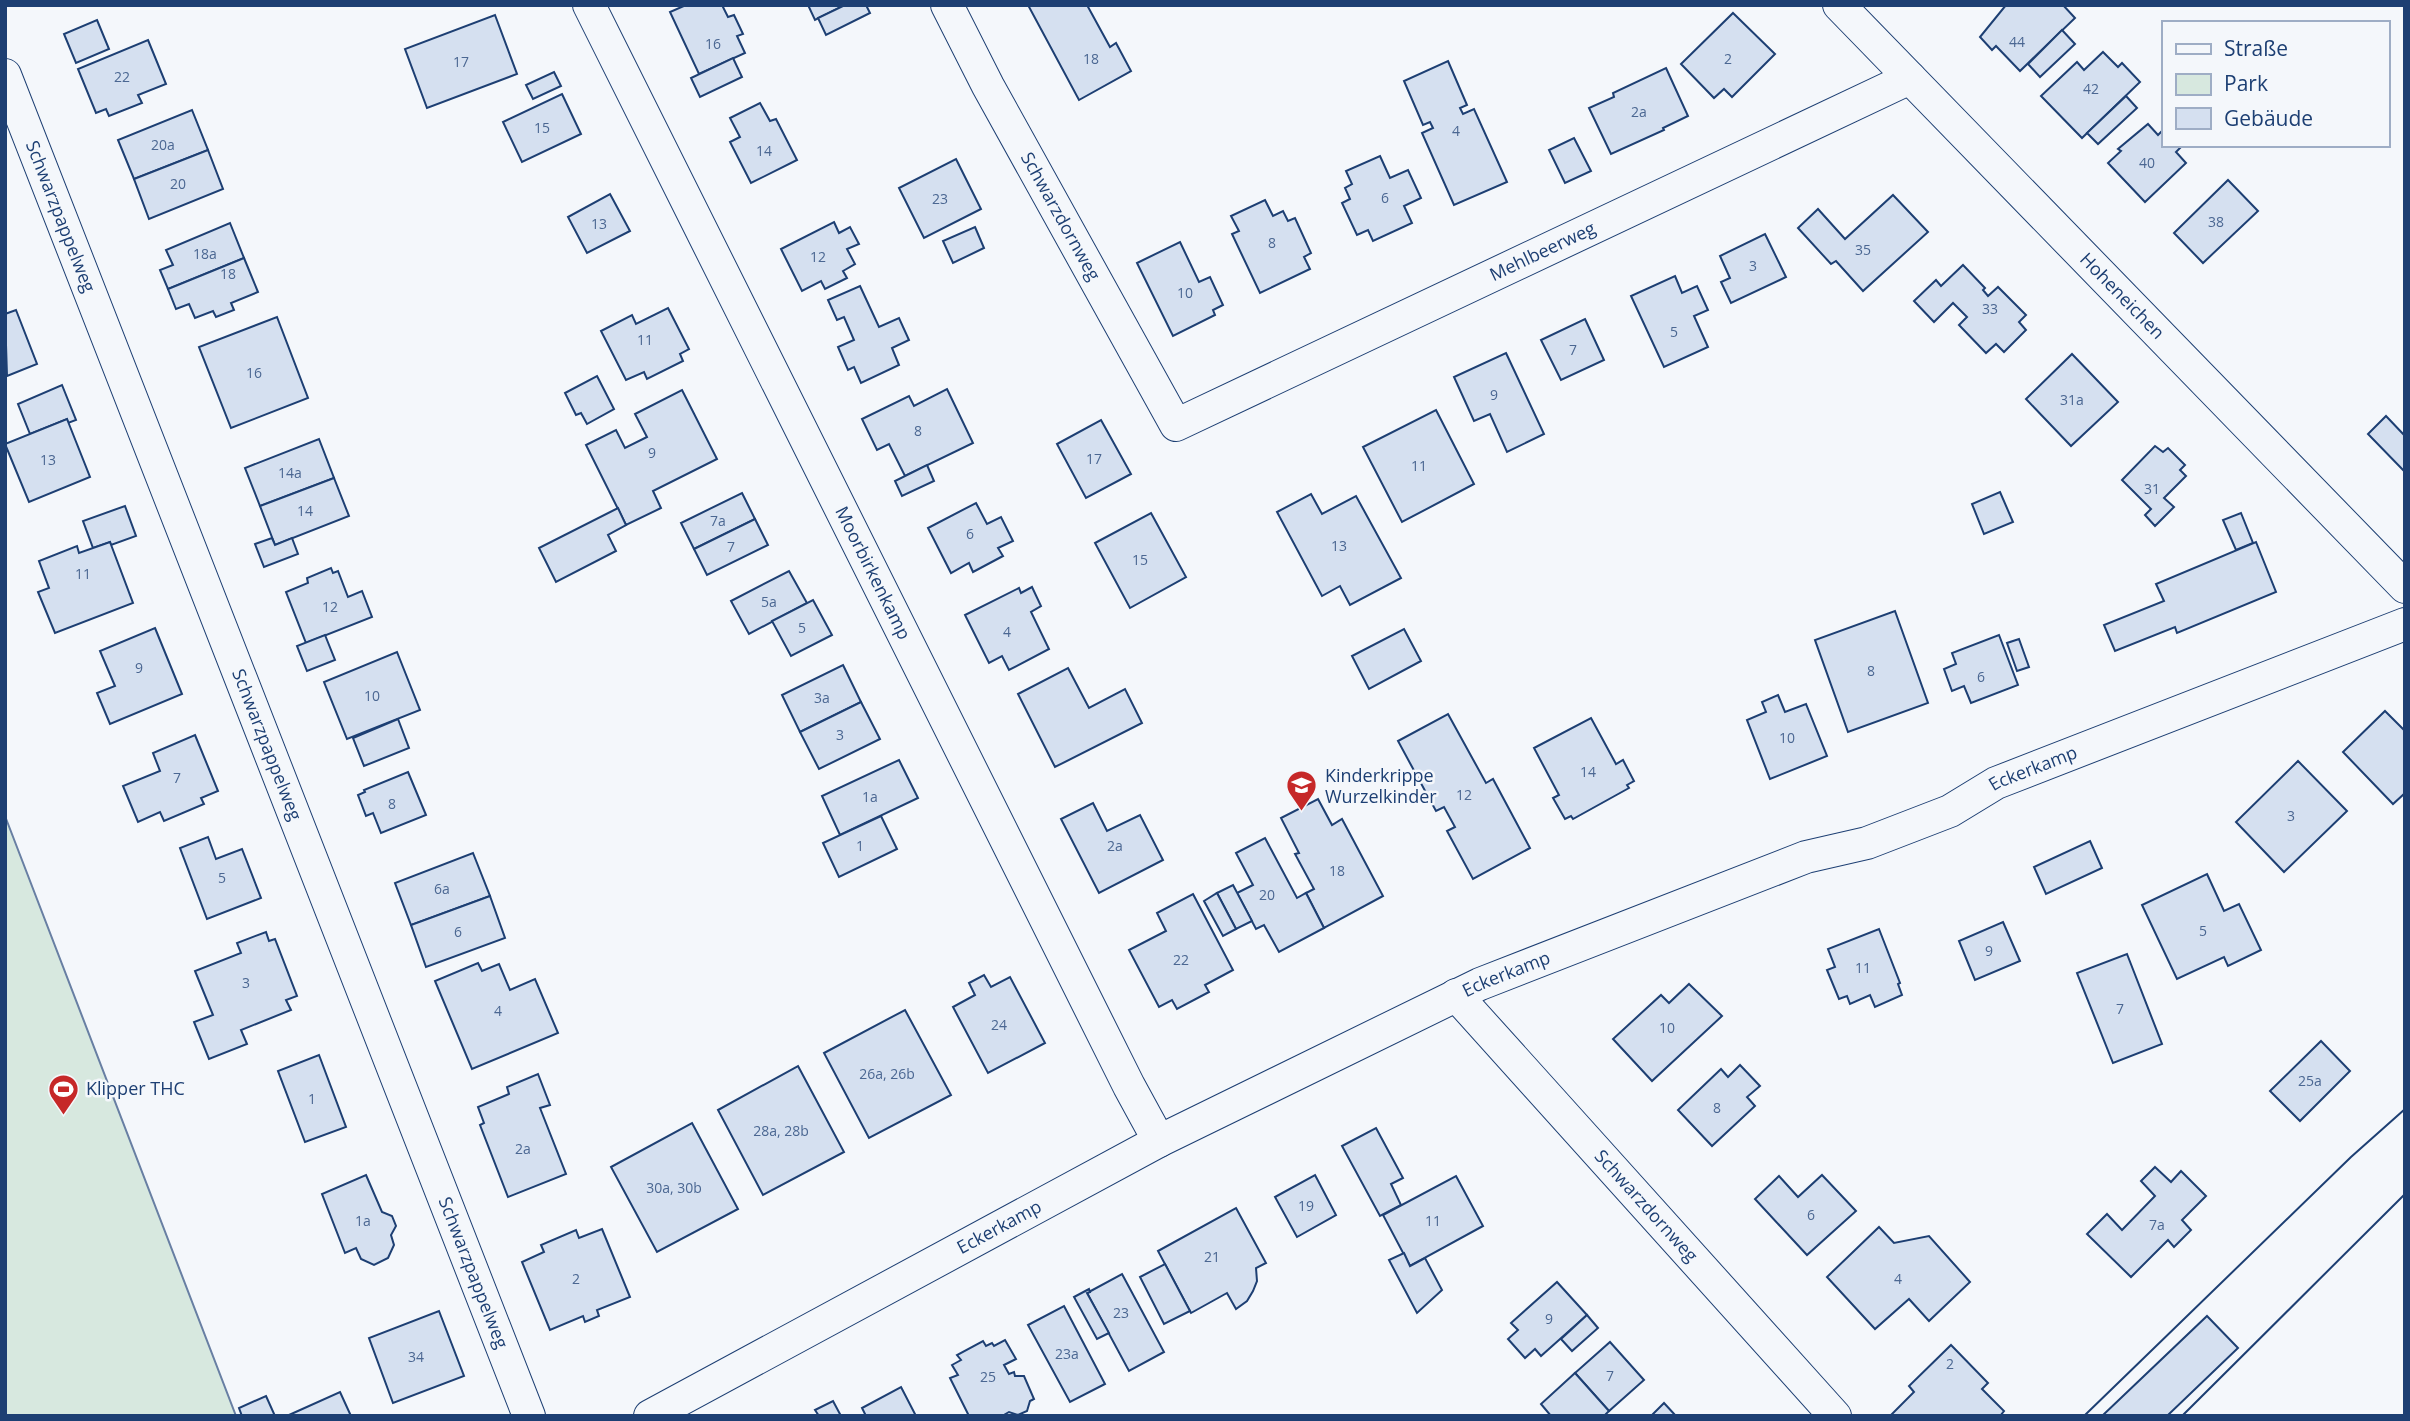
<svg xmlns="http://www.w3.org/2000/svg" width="2410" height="1421" font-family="'Open Sans',sans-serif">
<rect width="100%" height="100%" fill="#f4f7fb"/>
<!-- green -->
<path fill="#d7e8df" stroke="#687fa3" stroke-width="2" d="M5,816l231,600h-231z"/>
<!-- building -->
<g fill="#d5e0f0" stroke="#1d3f73" stroke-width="2">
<path d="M686,5h36l6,12 6,-2 9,19 -6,2 8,17 -46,21 -29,-62z"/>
<path d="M808,5h37l-30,15z"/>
<path d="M845,5h21l4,8 -44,22 -8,-17z"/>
<path d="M1028,5h59l23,42 6,-4 15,28 -52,29z"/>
<path d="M2006,5h57l12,13 -55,53 -24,-25 -4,4 -12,-13z"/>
<path d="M1733,13l42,41 -43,43 -8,-8 -10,9 -33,-34z"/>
<path d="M495,15l22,59 -90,34 -22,-59z"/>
<path d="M97,20l12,29 -33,14 -12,-29z"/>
<path d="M2062,30l13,14 -35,33 -12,-13z"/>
<path d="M148,40l18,44 -28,11 4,8 -33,13 -3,-7 -10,4 -18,-44z"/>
<path d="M2103,52l15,15 4,-4 18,19 -58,56 -41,-42 36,-34 7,8z"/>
<path d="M733,58l9,19 -42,20 -9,-19z"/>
<path d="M1448,61l19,44 -7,3 3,6 11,-5 33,73 -53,23 -32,-72 11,-5 -3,-6 -7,3 -19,-44z"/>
<path d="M1666,68l22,48 -25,12 1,2 -53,24 -22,-46 25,-11 -1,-4z"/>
<path d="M554,72l7,14 -28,13 -7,-14z"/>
<path d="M562,94l19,40 -59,28 -19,-40z"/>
<path d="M2126,96l11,12 -39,36 -11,-11z"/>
<path d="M760,103l10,18 6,-2 21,41 -46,23 -21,-41 10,-5 -10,-19z"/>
<path d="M192,110l16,40 -74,29 -16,-39z"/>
<path d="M2148,124l10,11 5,-5v15h20l-7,7 10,11 -41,39 -37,-39 13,-12 -3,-2z"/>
<path d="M1574,138l17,33 -26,12 -16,-33z"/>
<path d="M208,150l15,39 -74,30 -15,-40z"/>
<path d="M1380,156l10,22 18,-8 13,28 -17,8 8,17 -39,18 -5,-11 -11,5 -15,-32 8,-4 -5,-11 7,-4 -6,-13z"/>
<path d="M956,159l25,50 -57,29 -25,-50z"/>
<path d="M2228,180l30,31 -55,52 -29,-30z"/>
<path d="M610,194l20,37 -43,22 -19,-36z"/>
<path d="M1893,195l35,37 -65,59 -27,-30 -5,3 -33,-36 20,-19 27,30z"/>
<path d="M1265,200l8,16 10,-5 5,10 7,-3 16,35 -7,4 6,12 -50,24 -28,-59 7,-3 -8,-15z"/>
<path d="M834,222l5,11 11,-6 9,17 -12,5 8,15 -12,7 4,7 -22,11 -4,-8 -19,10 -21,-42z"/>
<path d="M230,223l14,35 -76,31 -8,-19 13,-5 -7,-15z"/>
<path d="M975,227l9,21 -31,15 -10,-22z"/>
<path d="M1765,234l21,43 -55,26 -10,-21 9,-4 -10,-22z"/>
<path d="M1180,242l19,40 11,-5 13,28 -10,5 2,5 -42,21 -36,-73z"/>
<path d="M244,258l14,34 -27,11 3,7 -18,7 -3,-6 -18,7 -6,-14 -13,5 -8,-20z"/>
<path d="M1963,265l22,23 -2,2 5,6 10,-9 28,28 -7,7 7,8 -22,22 -8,-8 -10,9 -27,-28 8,-8 -14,-14 -19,19 -20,-21 22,-21 5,6z"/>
<path d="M1675,276l7,17 15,-7 11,24 -14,6 14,31 -44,20 -33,-71z"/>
<path d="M860,286l19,41 20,-9 10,22 -17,8 7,17 -38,18 -7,-16 -6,3 -10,-23 16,-7 -10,-23 -7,3 -9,-20z"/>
<path d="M668,308l21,41 -9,5 3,7 -36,18 -3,-7 -18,8 -25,-49 31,-16 4,9z"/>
<path d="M16,310l21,54 -30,12 -2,-62z"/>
<path d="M277,317l31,81 -77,30 -32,-81z"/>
<path d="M1585,319l19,41 -43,20 -20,-40z"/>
<path d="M1506,353l38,81 -37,18 -17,-38 -16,7 -20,-44z"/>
<path d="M2072,354l46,48 -47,44 -45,-47z"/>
<path d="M597,376l17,33 -27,15 -6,-11 -5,2 -11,-22z"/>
<path d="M62,385l14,35 -8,3 -1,-4 -37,15 -12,-30z"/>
<path d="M947,389l26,54 -68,33 -16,-32 -12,6 -15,-31 47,-23 5,10z"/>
<path d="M682,390l35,69 -64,32 8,17 -35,17 -40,-80 30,-15 9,18 22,-11 -12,-23z"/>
<path d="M1436,410l38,74 -72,38 -39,-75z"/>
<path d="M2386,416l19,20v36l-37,-38z"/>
<path d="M67,419l23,58 -61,25 -24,-58z"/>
<path d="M1101,420l30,54 -45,24 -29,-54z"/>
<path d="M319,439l15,39 -74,28 -15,-38z"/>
<path d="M2155,446l8,6 5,-4 17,17 -5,5 6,6 -22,22 10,9 -19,19 -10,-11 6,-6 -29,-29z"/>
<path d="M927,465l7,16 -32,15 -7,-15z"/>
<path d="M334,478l15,38 -74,29 -15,-39z"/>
<path d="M2000,492l13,30 -29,12 -12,-30z"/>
<path d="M742,493l13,26 -61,30 -13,-26z"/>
<path d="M1311,494l11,20 34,-18 45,82 -51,27 -10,-19 -18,10 -45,-84z"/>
<path d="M976,503l11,21 14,-7 12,24 -15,7 5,8 -30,16 -4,-9 -18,10 -23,-45z"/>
<path d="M125,506l11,30 -25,9 -1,-3 -17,6 -10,-27z"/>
<path d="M618,508l8,17 -18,10 8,16 -60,31 -17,-34z"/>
<path d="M1151,513l35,64 -56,31 -35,-65z"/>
<path d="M2241,513l12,30 -17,7 -13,-30z"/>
<path d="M755,519l13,26 -61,30 -13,-26z"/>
<path d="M272,538l3,7 17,-7 6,16 -34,13 -9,-23z"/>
<path d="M110,542l23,61 -78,30 -17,-41 11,-4 -10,-27 38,-15 2,7z"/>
<path d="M2256,542l20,50 -99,41 -2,-6 -60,24 -11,-26 60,-24 -8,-17z"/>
<path d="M331,568l2,5 5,-2 10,26 14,-6 10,26 -66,26 -20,-51 22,-9 -1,-5z"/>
<path d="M789,571l18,32 -58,31 -18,-33z"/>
<path d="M1032,587l9,19 -10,6 18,37 -40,21 -7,-14 -13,7 -24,-48 54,-27 2,5z"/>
<path d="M813,600l19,35 -41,21 -19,-35z"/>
<path d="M1895,611l33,92 -80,29 -33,-92z"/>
<path d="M155,628l27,66 -72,30 -13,-31 18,-7 -15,-35z"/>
<path d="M1404,629l17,32 -52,28 -17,-33z"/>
<path d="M325,635l10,25 -28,11 -10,-25z"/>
<path d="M1999,635l19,50 -47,18 -7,-17 -12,5 -8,-22 12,-5 -4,-11z"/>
<path d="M2019,639l10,28 -12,4 -10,-28z"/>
<path d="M397,652l23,58 -73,29 -23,-57z"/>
<path d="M843,665l18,37 -61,30 -18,-37z"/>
<path d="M1068,668l21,40 36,-19 17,34 -87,44 -37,-73z"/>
<path d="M1778,695l7,17 21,-8 21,52 -57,23 -23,-59 19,-8 -4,-10z"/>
<path d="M861,702l19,37 -61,30 -19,-37z"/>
<path d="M2385,711l20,20v62l-12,11 -50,-52z"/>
<path d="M1448,714l38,69 7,-4 37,69 -57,31 -26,-48 8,-4 -11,-20 -8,4 -38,-70z"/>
<path d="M1591,718l25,46 7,-4 11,21 -7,4 2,3 -56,31 -2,-3 -6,3 -12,-21 6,-3 -25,-47z"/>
<path d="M398,719l11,29 -45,18 -11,-28z"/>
<path d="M195,735l23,56 -17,7 3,6 -40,17 -4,-9 -22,10 -15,-36 37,-15 -7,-18z"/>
<path d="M899,760l19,38 -78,37 -18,-39z"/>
<path d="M2298,761l49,50 -63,61 -48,-50z"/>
<path d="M408,772l18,43 -45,18 -8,-20 -7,3 -8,-21 7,-3 -1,-2z"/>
<path d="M1318,799l14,26 10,-6 41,77 -59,32 -18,-35 8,-4 -19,-35 4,-1 -18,-35z"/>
<path d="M1093,803l14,28 33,-16 23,45 -64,33 -38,-74z"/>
<path d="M881,816l16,33 -58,28 -16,-34z"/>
<path d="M208,837l8,22 26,-10 19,49 -54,21 -27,-71z"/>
<path d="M1265,838l32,60 9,-5 18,35 -45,24 -15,-27 -8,4 -19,-36 16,-8 -17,-32z"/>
<path d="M2090,841l12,27 -56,26 -12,-27z"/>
<path d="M473,853l17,43 -79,29 -16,-42z"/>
<path d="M2207,874l17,37 15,-7 22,46 -33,16 -4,-9 -47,22 -35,-74z"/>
<path d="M1233,885l19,36 -16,8 -19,-36z"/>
<path d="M1217,893l19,36 -13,7 -19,-35z"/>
<path d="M1193,894l40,76 -28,15 4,7 -32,17 -5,-9 -13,7 -30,-57 37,-19 -9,-18z"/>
<path d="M490,896l15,42 -79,29 -15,-42z"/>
<path d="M2003,922l17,39 -45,19 -16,-39z"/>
<path d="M1879,929l21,54 -2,1 4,11 -27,12 -5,-12 -20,9 -3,-8 -8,3 -12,-29 8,-3 -7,-18z"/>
<path d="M266,932l3,9 6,-2 22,57 -11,4 5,10 -50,20 6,14 -38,15 -15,-37 19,-7 -18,-44 46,-18 -4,-10z"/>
<path d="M2127,954l35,90 -49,19 -36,-90z"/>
<path d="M478,963l4,8 17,-7 11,26 25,-11 23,54 -86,36 -37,-88z"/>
<path d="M984,975l7,12 19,-10 35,66 -57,30 -35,-66 22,-12 -6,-12z"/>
<path d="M1689,984l33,32 -70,65 -39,-42 48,-44 8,8z"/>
<path d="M905,1010l46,85 -82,43 -45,-85z"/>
<path d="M2321,1041l29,30 -50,50 -30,-30z"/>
<path d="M319,1055l27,72 -41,15 -27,-71z"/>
<path d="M1740,1065l20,21 -13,11 8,9 -43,40 -34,-36 43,-41 7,8z"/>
<path d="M798,1066l46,86 -81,43 -45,-85z"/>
<path d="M538,1074l12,31 -10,3 26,66 -58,23 -28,-72 4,-2 -6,-16 31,-13 -2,-7z"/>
<path d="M692,1123l46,86 -81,43 -46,-85z"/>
<path d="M1376,1128l27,50 -12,6 10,21 -21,11 -38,-70z"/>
<path d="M2155,1167l16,15 10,-11 25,25 -24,24 9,10 -17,17 -6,-7 -37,37 -44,-43 20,-20 15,16 33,-34 -14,-15z"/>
<path d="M366,1175l16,37 10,4 4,10 -5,9 3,10 -6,13 -14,7 -13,-6 -5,-11 -11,5 -23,-59z"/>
<path d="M1315,1175l21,40 -39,22 -22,-40z"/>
<path d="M1822,1175l34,36 -49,44 -52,-56 24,-23 19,21z"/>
<path d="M1456,1176l27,50 -73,40 -27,-51z"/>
<path d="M1236,1208l30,55 -10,5 1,13 -4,10 -6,10 -11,8 -9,-16 -36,20 -33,-62z"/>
<path d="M1879,1227l15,16 35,-7 41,46 -41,39 -20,-22 -34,30 -48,-52z"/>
<path d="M602,1229l28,68 -33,13 2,6 -14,6 -2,-6 -33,14 -28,-68 22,-10 -3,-7 35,-15 3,8z"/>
<path d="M1404,1253l6,13 15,-8 17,32 -25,23 -28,-53z"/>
<path d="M1165,1264l25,47 -26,13 -24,-47z"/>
<path d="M1122,1274l42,78 -35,19 -42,-78z"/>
<path d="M1557,1282l30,33 -46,41 -6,-7 -10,9 -17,-19 10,-9 -7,-7z"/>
<path d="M1089,1289l1,3 -3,1 22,40 -12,6 -23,-42z"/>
<path d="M1064,1306l41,78 -35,18 -42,-77z"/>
<path d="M439,1311l25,65 -71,27 -24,-65z"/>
<path d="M1587,1315l11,13 -26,23 -11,-12z"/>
<path d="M2207,1316l31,32 -71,68h-65z"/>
<path d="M1005,1340l11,19 -12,6 5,9 5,-2 1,4h9l10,23 -4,2 -3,10 -9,4 -9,-3 -7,4h-33l-19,-38 8,-3 -6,-10 9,-5 -4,-5 26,-14 3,5 6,-3 2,3z"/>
<path d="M1610,1342l34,38 -35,31 -34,-38z"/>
<path d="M1951,1345l37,38 -6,6 22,22 -4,5h-106l-2,-2 22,-22 -5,-6z"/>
<path d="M1575,1373l34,38 -5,5h-53l-10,-12z"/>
<path d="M901,1387l15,29h-50l-4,-8z"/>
<path d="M340,1392l11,24 -62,-1z"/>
<path d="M266,1396l9,20h-33l-3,-8z"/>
<path d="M833,1401l8,15h-22l-4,-6z"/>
<path d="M1664,1403l12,13h-25z"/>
</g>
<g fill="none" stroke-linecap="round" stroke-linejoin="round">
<defs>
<g id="minor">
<path id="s1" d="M589,5l540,1081 30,55"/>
<path id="s2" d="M947,5l41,81 188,339 734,-347"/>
<path id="s3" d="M1839,5l566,582"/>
<path id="s4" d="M5,75l524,1341"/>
<path id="s5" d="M1456,995l379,421"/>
<path id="s6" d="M650,1416l509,-275 321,-157 326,-127 61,-14 83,-32 46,-28 409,-159"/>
</g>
</defs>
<!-- minor casing -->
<use href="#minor" stroke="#1d3f73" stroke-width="34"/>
<!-- minor -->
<use href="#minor" stroke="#f4f7fb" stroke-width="32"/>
<!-- tram -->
<g stroke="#1d3f73" stroke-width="2">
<path d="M2084,1416l267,-259 54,-48"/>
<path d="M2182,1416l223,-222"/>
</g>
</g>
<!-- icons -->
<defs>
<symbol id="school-pin" viewBox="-11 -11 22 30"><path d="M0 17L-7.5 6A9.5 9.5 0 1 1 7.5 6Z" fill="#c62828" stroke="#f4f7fb"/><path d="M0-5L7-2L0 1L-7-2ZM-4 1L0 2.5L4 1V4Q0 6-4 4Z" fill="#fff"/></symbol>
<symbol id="stadium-pin" viewBox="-11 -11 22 30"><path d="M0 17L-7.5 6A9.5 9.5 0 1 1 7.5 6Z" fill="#c62828" stroke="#f4f7fb"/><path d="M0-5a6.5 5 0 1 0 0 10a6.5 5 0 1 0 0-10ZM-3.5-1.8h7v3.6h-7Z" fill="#fff"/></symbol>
</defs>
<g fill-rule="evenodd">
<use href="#school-pin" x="1284" y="768" width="35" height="47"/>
<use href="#stadium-pin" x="46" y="1072" width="35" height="47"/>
</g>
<g text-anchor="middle" stroke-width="5" stroke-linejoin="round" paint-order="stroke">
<!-- number labels -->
<g font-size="14" fill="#4b6792">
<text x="2017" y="47">44</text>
<text x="713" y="49">16</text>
<text x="1091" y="64">18</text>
<text x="1728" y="64">2</text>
<text x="461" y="67">17</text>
<text x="122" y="82">22</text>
<text x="2091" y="94">42</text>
<text x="1639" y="117">2a</text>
<text x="542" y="133">15</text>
<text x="1456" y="136">4</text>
<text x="163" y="150">20a</text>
<text x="764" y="156">14</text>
<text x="2147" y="168">40</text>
<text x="178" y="189">20</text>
<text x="1385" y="203">6</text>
<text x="940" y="204">23</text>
<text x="2216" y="227">38</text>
<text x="599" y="229">13</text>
<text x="1272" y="248">8</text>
<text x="1863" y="255">35</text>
<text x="205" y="259">18a</text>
<text x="818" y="262">12</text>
<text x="1753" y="271">3</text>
<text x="228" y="279">18</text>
<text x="1185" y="298">10</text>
<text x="1990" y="314">33</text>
<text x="1674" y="337">5</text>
<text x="645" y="345">11</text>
<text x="1573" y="355">7</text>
<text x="254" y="378">16</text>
<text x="1494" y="400">9</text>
<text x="2072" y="405">31a</text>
<text x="918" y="436">8</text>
<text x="652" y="458">9</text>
<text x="1094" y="464">17</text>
<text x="48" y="465">13</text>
<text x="1419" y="471">11</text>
<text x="290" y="478">14a</text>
<text x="2152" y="494">31</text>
<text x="305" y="516">14</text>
<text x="718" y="526">7a</text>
<text x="970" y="539">6</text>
<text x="1339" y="551">13</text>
<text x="731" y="552">7</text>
<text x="1140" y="565">15</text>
<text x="83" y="579">11</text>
<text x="769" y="607">5a</text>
<text x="330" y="612">12</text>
<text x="802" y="633">5</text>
<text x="1007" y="637">4</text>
<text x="139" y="673">9</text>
<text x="1871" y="676">8</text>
<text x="1981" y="682">6</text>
<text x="372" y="701">10</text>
<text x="822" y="703">3a</text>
<text x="840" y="740">3</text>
<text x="1787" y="743">10</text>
<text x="1588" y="777">14</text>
<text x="177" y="783">7</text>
<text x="1464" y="800">12</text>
<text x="870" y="802">1a</text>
<text x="392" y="809">8</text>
<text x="2291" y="821">3</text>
<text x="860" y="851">1</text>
<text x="1115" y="851">2a</text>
<text x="1337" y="876">18</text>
<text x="222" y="883">5</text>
<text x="442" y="894">6a</text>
<text x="1267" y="900">20</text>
<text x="2203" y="936">5</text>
<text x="458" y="937">6</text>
<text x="1989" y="956">9</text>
<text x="1181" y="965">22</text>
<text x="1863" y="973">11</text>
<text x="246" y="988">3</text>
<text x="2120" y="1014">7</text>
<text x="498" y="1016">4</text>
<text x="999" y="1030">24</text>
<text x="1667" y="1033">10</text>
<text x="887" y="1079">26a, 26b</text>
<text x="2310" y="1086">25a</text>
<text x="312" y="1104">1</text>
<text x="1717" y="1113">8</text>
<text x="781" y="1136">28a, 28b</text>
<text x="523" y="1154">2a</text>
<text x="674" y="1193">30a, 30b</text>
<text x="1306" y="1211">19</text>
<text x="1811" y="1220">6</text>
<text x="363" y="1226">1a</text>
<text x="1433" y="1226">11</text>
<text x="2157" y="1230">7a</text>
<text x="1212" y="1262">21</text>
<text x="576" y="1284">2</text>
<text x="1898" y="1284">4</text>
<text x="1121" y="1318">23</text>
<text x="1549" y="1324">9</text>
<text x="1067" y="1359">23a</text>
<text x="416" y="1362">34</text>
<text x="1950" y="1369">2</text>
<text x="1610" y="1381">7</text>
<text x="988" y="1382">25</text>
</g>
<!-- street labels -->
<g font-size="18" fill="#1d3f73" stroke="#f4f7fb">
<text dy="6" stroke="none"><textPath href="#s2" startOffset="240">Schwarzdornweg</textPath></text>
<text dy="6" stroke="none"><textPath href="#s4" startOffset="152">Schwarzpappelweg</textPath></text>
<text dy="6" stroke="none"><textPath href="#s2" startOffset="884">Mehlbeerweg</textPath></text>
<text dy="6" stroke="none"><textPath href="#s3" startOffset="406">Hoheneichen</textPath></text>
<text dy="6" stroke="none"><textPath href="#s1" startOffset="635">Moorbirkenkamp</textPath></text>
<text dy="6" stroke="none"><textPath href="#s4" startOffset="719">Schwarzpappelweg</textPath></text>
<text dy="6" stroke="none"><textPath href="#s6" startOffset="1531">Eckerkamp</textPath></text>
<text dy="6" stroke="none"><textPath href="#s6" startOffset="964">Eckerkamp</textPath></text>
<text dy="6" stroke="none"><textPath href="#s5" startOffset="284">Schwarzdornweg</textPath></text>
<text dy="6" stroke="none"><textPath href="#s6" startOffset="397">Eckerkamp</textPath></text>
<text dy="6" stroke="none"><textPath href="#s4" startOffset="1286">Schwarzpappelweg</textPath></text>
</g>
<!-- poi labels -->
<g font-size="18" fill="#1d3f73" stroke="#f4f7fb" text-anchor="start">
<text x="1325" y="782">Kinderkrippe<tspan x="1325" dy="21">Wurzelkinder</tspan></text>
<text x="86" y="1095">Klipper THC</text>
</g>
</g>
<!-- border -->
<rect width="2410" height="1421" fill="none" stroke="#1d3f73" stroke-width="14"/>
<!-- legend -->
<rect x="2162" y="21" width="228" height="126" fill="#f4f7fb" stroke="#9eadc5" stroke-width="2"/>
<rect x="2176" y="44" width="35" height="10" fill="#f4f7fb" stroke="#9eadc5" stroke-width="2"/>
<text x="2224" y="56" font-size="21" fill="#1d3f73">Straße</text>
<rect x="2176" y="74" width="35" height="21" fill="#d7e8df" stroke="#9eadc5" stroke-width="2"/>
<text x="2224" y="91" font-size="21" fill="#1d3f73">Park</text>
<rect x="2176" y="108" width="35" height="21" fill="#d5e0f0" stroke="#9eadc5" stroke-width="2"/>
<text x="2224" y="126" font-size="21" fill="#1d3f73">Gebäude</text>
</svg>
